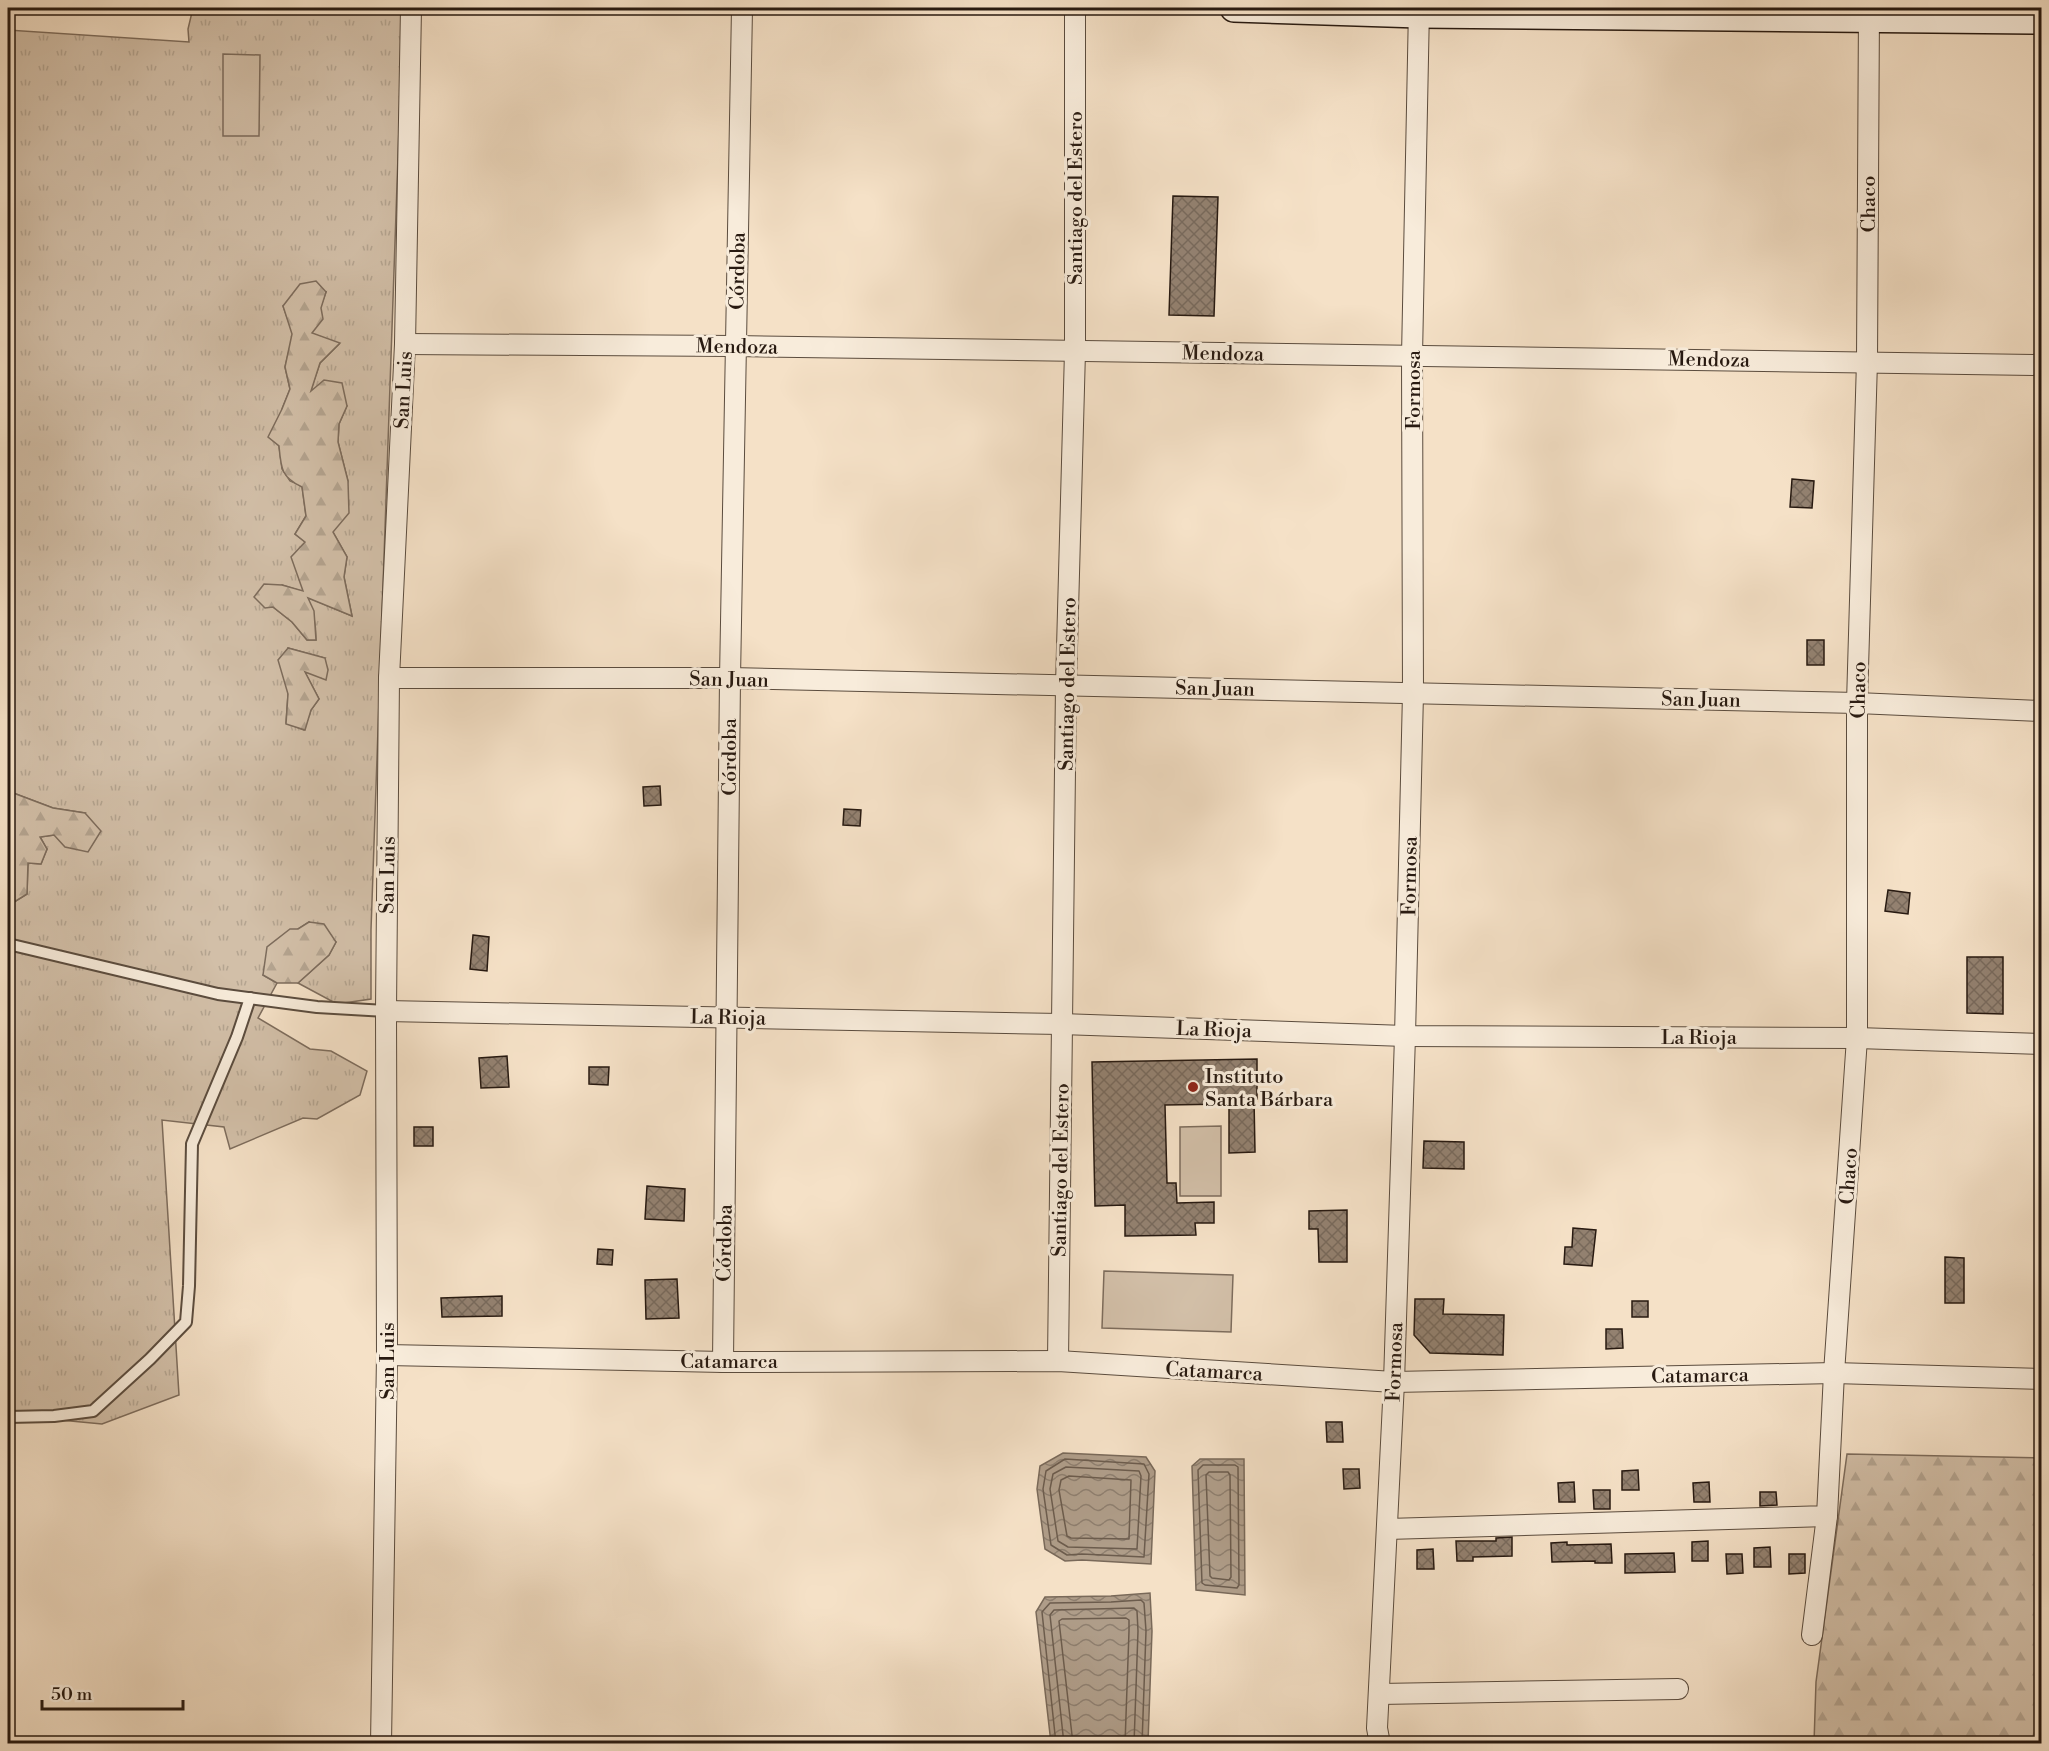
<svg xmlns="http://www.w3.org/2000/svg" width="2049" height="1751" font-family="'Libre Bodoni',serif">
<defs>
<pattern id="grass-tufts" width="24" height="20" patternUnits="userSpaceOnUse" patternTransform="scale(1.5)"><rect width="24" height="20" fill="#d2bfa8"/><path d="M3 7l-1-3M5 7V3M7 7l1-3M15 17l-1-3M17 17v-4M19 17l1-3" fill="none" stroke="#b4a490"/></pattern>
<pattern id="forest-firs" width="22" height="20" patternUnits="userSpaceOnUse" patternTransform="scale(1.5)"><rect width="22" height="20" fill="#d2bfa8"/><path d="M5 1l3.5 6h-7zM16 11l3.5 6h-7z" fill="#b4a490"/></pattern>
<pattern id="water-waves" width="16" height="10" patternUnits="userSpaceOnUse" patternTransform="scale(1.5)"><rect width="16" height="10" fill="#af9d89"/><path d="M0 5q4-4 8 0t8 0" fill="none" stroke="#8e7f6f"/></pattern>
<pattern id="building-cross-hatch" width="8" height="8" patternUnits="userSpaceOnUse" patternTransform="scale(1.5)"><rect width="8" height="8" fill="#938170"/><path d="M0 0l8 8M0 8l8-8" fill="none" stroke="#78695b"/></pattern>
</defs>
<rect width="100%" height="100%" fill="#f5e1c7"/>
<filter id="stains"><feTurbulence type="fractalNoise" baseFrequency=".00333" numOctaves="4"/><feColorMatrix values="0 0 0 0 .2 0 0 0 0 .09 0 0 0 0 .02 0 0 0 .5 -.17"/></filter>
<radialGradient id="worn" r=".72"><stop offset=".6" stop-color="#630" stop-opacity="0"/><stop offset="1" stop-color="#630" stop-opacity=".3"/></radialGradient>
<!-- grass -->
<path fill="url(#grass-tufts)" stroke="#7d6c5c" stroke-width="1.5" fill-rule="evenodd" d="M193,8h203l7,5 -32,917v69l-34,5 -39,-21 31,-28 7,-13 -27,-20 -11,7 -35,46 14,8 -19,35 52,31 21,2 36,20 -7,24 -43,24 -14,-1 -73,31 -6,-22 -62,-7 17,275 -77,29 -94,-9v-495l6,-18 13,-8 1,-31 13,1 6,-15 -7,-12 14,-2 31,-22 -32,-5 -45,-17v-761l181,12 -1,-13zM326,292l-15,41 28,11 -19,19 -10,29 37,14 -8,18 -1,18 10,39 -15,51 14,25 -3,20 8,39 -45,-19c7,14 9,27 9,43h-9l-15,-18 -19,-15 9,-22 22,7 1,-50 -10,-8 11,-18 -4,-30 -12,-5 -8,-12 -3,-23 3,-37 8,-20 -5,-22 8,-33 -10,-28zM288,648l37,10 -20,14 14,27 -8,11 -7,20 -18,-7 2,-29z"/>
<!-- forest -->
<g fill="url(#forest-firs)" stroke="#7d6c5c" stroke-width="1.5">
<path d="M316,281l10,11 -5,16 2,11 -11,14 28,10 -20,20 -9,28 13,-11 18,3 5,23 -8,18 -1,18 10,39 1,32 -16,19 14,25 -3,20 8,39 -44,-18 6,13 2,29h-9l-15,-18 -19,-15 -8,1 -11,-11 10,-13 18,1 21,6 -12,-34 14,-15 -10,-8 11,-18 -4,-29c-21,-10 -21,-19 -23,-41l-11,-9 14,-28 8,-20 -5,-22 7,-33 -9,-28 17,-22z"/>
<path d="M288,648l37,10 3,12 -2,10 -21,-8 14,27 -8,11 -6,20 -19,-6 2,-30 -10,-34z"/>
<path d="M8,791l45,17 32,5 16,18 -13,21 -23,-5 -11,-12 -14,2 7,12 -6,15 -13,-1 -1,31 -13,8 -6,18z"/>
<path d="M309,922l15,2 12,18 -7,13 -31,28h-21l-14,-8 4,-28 23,-18h8z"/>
<path d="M1847,1454l194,4v285h-227l2,-61z"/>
</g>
<!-- pitch -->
<g fill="#d2bfa8" stroke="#7d6c5c" stroke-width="1.5">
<path d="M223,54l37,1 -1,81h-36z"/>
<path d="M1221,1126v70h-41v-69z"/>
<path d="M1104,1271l129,4 -2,57 -129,-4z"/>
</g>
<!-- water -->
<g fill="url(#water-waves)" stroke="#796959" stroke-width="1.5">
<path d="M1063,1453l83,4 9,14 -4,93 -69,-4 -17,1 -20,-12 -8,-60 3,-23z"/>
<path d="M1200,1459h44l1,136 -49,-5 -4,-124z"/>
<path d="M1150,1593l2,38 -4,112h-97l-15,-131 9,-15 66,-1z"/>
</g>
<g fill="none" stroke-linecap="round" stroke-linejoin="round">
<!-- shore -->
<g stroke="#6c5c4d" stroke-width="1.5">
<path d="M1065,1459l79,5 5,10 -5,83 -62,-3 -15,1 -16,-10 -8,-56 3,-18z"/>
<path d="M1203,1465h32l3,2 1,118 -2,3 -32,-3 -3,-2 -4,-113z"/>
<path d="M1066,1467l73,4 2,5 -4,73 -69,-2 -10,-6 -8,-52 3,-15z"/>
<path d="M1209,1472h19l2,3 1,102 -2,3 -17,-2 -2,-2 -4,-101z"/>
<path d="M1069,1476l62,4 -2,59 -58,-1 -4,-2 -8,-46 2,-10z"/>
<path d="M1056,1744l-14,-132 8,-9 61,-1 30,-2 3,3 2,28 -4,113"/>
<path d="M1064,1744l-14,-129 4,-5 80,-2 3,3 1,20 -4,113"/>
<path d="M1073,1744l-14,-123 3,-2 64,-1 3,2v11l-4,113"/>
</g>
</g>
<!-- building -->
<g fill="url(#building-cross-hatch)" stroke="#281a11" stroke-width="1.5">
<path d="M1173,196l45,1 -4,119 -45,-1z"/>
<path d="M1792,479l22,2 -2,27 -22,-1z"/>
<rect x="1807" y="640" width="17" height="25"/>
<path d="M660,786l1,19 -17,1 -1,-19z"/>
<path d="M844,809l17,1 -1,16 -17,-1z"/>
<path d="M1888,890l22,3 -2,21 -23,-3z"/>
<path d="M473,935l16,2 -2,34 -17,-2z"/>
<path d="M1967,957h36v57l-36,-1z"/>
<path d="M507,1056l2,31 -28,1 -2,-30z"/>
<path d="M1257,1059v40h-3l1,53 -26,1v-49l-64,1 2,78h9l1,20 37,-1v21h-19l1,12 -71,1v-31l-30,1 -3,-144z"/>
<path d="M589,1067h20l-1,18 -19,-1z"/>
<rect x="414" y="1127" width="19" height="19"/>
<path d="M1424,1141l40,1v27l-41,-1z"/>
<path d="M647,1186l38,3 -1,32 -39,-2z"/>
<path d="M1347,1210v52h-28l-1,-33h-9v-18z"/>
<path d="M1573,1228l23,2 -4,36 -28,-2 1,-17h7z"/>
<path d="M598,1249l15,1 -1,15 -15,-1z"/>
<path d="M1945,1257l19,1v45h-19z"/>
<path d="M677,1279l2,39 -33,1 -1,-39z"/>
<path d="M502,1296v20l-60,1 -1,-19z"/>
<path d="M1415,1299h29l-1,15 61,1 -1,40 -73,-2 -16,-18z"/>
<rect x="1632" y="1301" width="16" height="16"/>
<path d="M1606,1329h16l1,19 -17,1z"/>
<path d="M1326,1422h16l1,20h-16z"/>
<path d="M1343,1469h16l1,19 -16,1z"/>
<path d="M1638,1470l1,20h-17v-19z"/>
<path d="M1574,1482l1,20h-16l-1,-19z"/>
<path d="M1709,1482l1,20h-16l-1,-19z"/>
<path d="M1593,1490h17v19h-16z"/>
<path d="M1760,1492h16l1,13 -17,1z"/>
<path d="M1512,1537v19l-39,1v4h-16l-1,-20h40v-3z"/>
<path d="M1708,1541v20h-16v-19z"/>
<path d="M1567,1542v3l44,-1 1,19h-17v-2l-43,1 -1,-19z"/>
<path d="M1770,1547l1,20h-17v-19z"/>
<path d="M1433,1549l1,20h-17v-19z"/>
<path d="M1674,1553l1,19 -50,1v-19z"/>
<path d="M1726,1554h16l1,19 -16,1z"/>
<path d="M1789,1554h16v19l-16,1z"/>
</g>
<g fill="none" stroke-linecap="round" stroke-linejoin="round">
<defs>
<g id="lane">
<path d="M8,944l210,50 99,13 69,4"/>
<path d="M8,1417l46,-1 39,-5 57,-52 36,-37 3,-36 3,-142 45,-107 13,-39"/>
</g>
<g id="street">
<path d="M405,344l330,2 1307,19"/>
<path d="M389,678h341l1127,25 185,8"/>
<path d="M386,1011l675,13 344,12 452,2 185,6"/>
<path d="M387,1355l336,7 335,-1 336,21 440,-9 208,6"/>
<path d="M1058,1361l8,-676 9,-334v-343"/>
<path d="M723,1362l7,-684 12,-670"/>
<path d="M1387,1529l440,-13 7,-143 23,-335v-335l10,-342 2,-353"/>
<path d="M1812,1635l15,-119"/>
<path d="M1379,1694l299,-5"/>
<path d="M381,1744l6,-389 -1,-344 3,-333 16,-334 6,-336"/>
<path d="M1380,1744l-3,-16 17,-346 11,-346 8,-343 -1,-337 7,-348"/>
</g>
<path id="secondary" d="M1234,8l185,6 623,6"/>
</defs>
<!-- lane casing -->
<use href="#lane" stroke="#5b4c3e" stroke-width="14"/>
<!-- street casing -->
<use href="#street" stroke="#5b4c3e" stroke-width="22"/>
<!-- secondary casing -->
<use href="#secondary" stroke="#281a11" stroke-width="30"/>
<!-- lane -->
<use href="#lane" stroke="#f8ecdb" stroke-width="10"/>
<!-- street -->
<use href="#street" stroke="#f8ecdb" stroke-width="20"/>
<!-- secondary -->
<use href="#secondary" stroke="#f8ecdb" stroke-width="27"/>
</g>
<!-- markers -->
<circle fill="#8f2418" stroke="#f8ecdb" stroke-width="2" cx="1193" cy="1087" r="6"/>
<g text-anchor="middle" stroke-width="6" stroke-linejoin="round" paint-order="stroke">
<!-- street labels -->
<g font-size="20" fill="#281a11" stroke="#f8ecdb">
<text transform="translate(1075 198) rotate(-90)" y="7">Santiago del Estero</text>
<text transform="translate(1868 204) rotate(-90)" y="7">Chaco</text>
<text transform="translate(737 271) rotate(-89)" y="7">Córdoba</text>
<text transform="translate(737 346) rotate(1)" y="7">Mendoza</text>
<text transform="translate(1223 353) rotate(1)" y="7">Mendoza</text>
<text transform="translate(1709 359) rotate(1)" y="7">Mendoza</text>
<text transform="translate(403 390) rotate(-87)" y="7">San Luis</text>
<text transform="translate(1413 390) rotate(-90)" y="7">Formosa</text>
<text transform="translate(729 679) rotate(1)" y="7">San Juan</text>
<text transform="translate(1067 684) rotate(-89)" y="7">Santiago del Estero</text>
<text transform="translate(1215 688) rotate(1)" y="7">San Juan</text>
<text transform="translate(1858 690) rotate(-89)" y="7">Chaco</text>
<text transform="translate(1701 699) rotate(1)" y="7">San Juan</text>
<text transform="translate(729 757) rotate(-90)" y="7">Córdoba</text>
<text transform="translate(387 875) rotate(-89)" y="7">San Luis</text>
<text transform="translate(1409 876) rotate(-89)" y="7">Formosa</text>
<text transform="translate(728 1017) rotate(1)" y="7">La Rioja</text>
<text transform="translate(1214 1029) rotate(2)" y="7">La Rioja</text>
<text x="1699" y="1044">La Rioja</text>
<text transform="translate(1060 1170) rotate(-89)" y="7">Santiago del Estero</text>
<text transform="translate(1848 1176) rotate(-86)" y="7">Chaco</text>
<text transform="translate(724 1243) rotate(-89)" y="7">Córdoba</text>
<text transform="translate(387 1361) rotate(-90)" y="7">San Luis</text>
<text x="729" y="1368">Catamarca</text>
<text transform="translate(1394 1362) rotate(-88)" y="7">Formosa</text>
<text transform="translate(1214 1371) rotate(3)" y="7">Catamarca</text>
<text transform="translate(1700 1375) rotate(-1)" y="7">Catamarca</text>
</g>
<!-- poi labels -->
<g font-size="20" fill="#281a11" stroke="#f8ecdb" text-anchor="start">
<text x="1205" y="1083">Instituto<tspan x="1205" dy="23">Santa Bárbara</tspan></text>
</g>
</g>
<!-- margin -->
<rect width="2049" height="1751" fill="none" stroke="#f5e1c7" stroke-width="30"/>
<rect x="9" y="9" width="2031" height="1733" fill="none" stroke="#281a11" stroke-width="3"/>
<rect x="15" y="15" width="2019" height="1721" fill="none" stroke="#281a11" stroke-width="1.5"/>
<!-- scale -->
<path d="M42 1700v9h141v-9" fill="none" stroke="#281a11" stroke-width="3"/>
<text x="51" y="1700" font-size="18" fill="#281a11" stroke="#f8ecdb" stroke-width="4.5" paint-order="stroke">50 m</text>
<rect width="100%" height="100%" filter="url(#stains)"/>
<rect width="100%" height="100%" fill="url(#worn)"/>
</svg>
